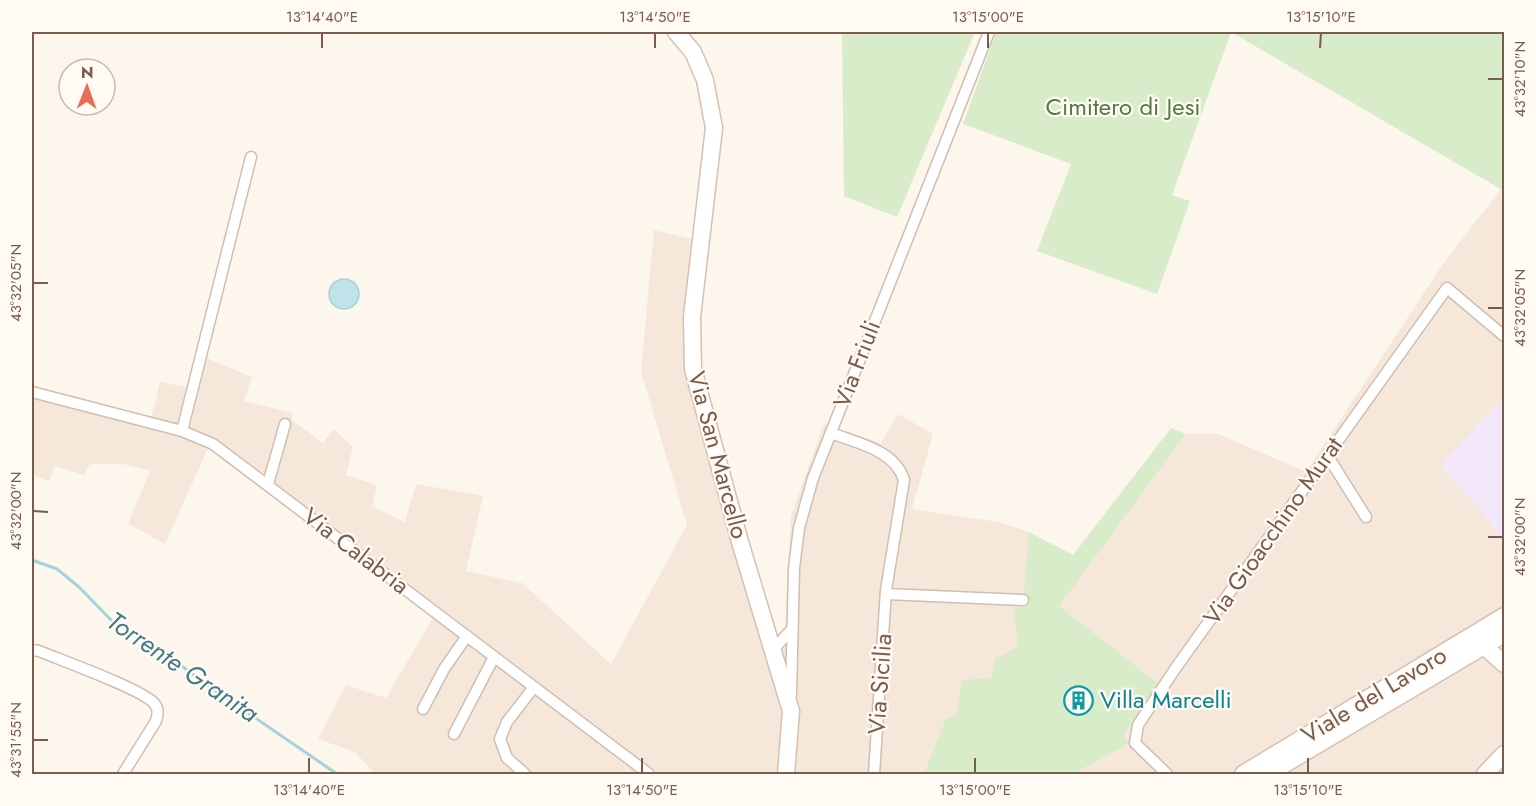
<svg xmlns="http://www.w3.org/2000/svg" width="1536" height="806" font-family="Jost,sans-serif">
<rect width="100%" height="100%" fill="#fdf6ec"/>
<!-- residential -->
<path fill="#f5e8da" d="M1501,189l3,2v583h-1129l-20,-22 -37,-13 28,-54 40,13 48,-82 -226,-168 -43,96 -37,-20 22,-53 -27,-7h-33l-6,11 -29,-9 -6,15 -17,-7v-85l119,30 9,-37 30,6 14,-31 48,20 -8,24 49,12 -1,7 31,23 11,-14 19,18 -7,28 31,10 -5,21 33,16 11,-38 67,12 -17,75 56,12 89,81 76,-139 -46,-153 13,-142 54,13 -10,75 3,58 74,261 10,-8 6,-113 33,-92 57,19 17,-29 35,20 -21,75 87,13 30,10 57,37 100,-135h33l87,38 137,-208z"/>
<!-- education -->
<path fill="#f3e8fa" d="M1504,397v148l-19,-30 -45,-50z"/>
<!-- green -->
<g fill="#d8ecc9">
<path d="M842,32h133l-78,185 -53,-21z"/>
<path d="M996,32h508v159l-273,-159 -59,163 18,6 -33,93 -120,-43 34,-87 -108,-40z"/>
<path d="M1171,428l15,6 -127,172 100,78 -35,50 5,9 -56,31h-149l22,-56 10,-2 6,-36 30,-2 3,-19 23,-12 -4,-39 9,-1 6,-75 44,23z"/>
</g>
<!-- water -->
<circle fill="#bfe3e8" stroke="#a5d3da" stroke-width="1.5" cx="344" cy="294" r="15"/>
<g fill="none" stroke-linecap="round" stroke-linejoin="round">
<!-- stream -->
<path stroke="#a5d3da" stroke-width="3" d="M32,560l25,9 22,18 32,33 31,16 61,46 134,92"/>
<defs>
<g id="street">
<path d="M32,392l150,39 31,13 436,330"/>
<path d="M182,431l69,-274"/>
<path d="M831,433c26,10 64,17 73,47l-18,110 -12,184"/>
<path d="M1327,455l39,62"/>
<path d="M268,484l17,-60"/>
<path d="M886,594l137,6"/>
<path d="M32,650l7,1c24,10 100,37 115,52 5,6 4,11 2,18l-33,53"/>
<path d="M773,650l18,-20"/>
<path d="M791,695l3,-127 5,-40 14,-50 176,-446"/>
<path d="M423,709l21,-40 23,-33"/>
<path d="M454,734l40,-77"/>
<path d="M525,774l-18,-16 -7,-19 7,-17 27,-35"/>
<path d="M1167,774l-32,-31 3,-18 37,-56 272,-381 57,48"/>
</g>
<g id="secondary">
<path d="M676,32l17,20 12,28 9,48 -22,189 1,52 47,173 51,169 -5,63"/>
<path d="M1484,646l20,18"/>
<path d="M1243,774l261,-158"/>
<path d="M1268,774l236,-140"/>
<path d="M1485,774l19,-20"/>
</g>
</defs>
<!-- street casing -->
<use href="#street" stroke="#d1beb0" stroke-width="13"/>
<!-- secondary casing -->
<use href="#secondary" stroke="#d6c0b0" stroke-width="19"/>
<!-- street -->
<use href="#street" stroke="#fff" stroke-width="10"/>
<!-- secondary -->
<use href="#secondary" stroke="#fff" stroke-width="16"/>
</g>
<!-- ticks -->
<path fill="none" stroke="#7a5c4d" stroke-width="2" d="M322,48v-15M655,48v-15M988,48v-15M1320,48l1,-15M1488,79h15M33,283h15M1488,308h15M33,511l15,1M1488,537h15M33,740h15M309,773v-15M642,773v-15M975,773v-15M1308,773v-15"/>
<!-- icons -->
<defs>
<symbol id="building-ring" viewBox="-11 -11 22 22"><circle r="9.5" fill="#fffaf3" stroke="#0f9aa8" stroke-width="1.5"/><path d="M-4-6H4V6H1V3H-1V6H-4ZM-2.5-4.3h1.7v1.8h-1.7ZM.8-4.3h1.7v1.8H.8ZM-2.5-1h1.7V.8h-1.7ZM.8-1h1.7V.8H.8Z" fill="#0f9aa8"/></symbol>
</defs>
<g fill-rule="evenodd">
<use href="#building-ring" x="1062" y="684" width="33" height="33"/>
</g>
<g text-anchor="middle" stroke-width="4.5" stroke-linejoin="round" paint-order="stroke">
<!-- park labels -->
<g font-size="24" fill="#537a41" stroke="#fffaf3">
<text x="1123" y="115">Cimitero di Jesi</text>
</g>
<!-- street labels -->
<g font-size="24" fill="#7a5c4d" stroke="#fffaf3">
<text transform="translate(857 364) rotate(-69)" y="8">Via Friuli</text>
<text transform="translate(718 455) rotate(75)" y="8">Via San Marcello</text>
<text transform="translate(1273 531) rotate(-55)" y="8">Via Gioacchino Murat</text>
<text transform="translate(356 551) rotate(37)" y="8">Via Calabria</text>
<text transform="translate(880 684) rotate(-86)" y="8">Via Sicilia</text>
<text transform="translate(1374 695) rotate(-31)" y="8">Viale del Lavoro</text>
</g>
<!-- culture labels -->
<g font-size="24" fill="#0d838f" stroke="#fffaf3" text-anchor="start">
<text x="1100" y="708">Villa Marcelli</text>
</g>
<!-- water labels -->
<g font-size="26" font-style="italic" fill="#437c86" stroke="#fffaf3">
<text transform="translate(183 667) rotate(34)" y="9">Torrente Granita</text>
</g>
</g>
<!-- border -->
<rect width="1536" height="806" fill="none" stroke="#fffaf3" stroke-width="66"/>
<!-- north arrow -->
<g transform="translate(87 87) rotate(1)"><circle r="28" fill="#fffaf3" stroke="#cabbb1" stroke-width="1.5"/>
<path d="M0-4.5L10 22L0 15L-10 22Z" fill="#e76f51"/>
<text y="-9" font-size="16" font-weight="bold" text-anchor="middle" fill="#7a5c4d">N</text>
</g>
<rect x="33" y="33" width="1470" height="740" fill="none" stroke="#7a5c4d" stroke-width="2"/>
<g font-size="15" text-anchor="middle" fill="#7a5c4d">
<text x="322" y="22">13°14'40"E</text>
<text x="655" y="22">13°14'50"E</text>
<text x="988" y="22">13°15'00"E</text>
<text x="1321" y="22">13°15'10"E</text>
<text transform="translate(1520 79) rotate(-90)" y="5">43°32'10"N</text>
<text transform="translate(16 283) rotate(-90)" y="5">43°32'05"N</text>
<text transform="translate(1520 308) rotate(-90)" y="5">43°32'05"N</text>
<text transform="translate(16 511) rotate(-90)" y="5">43°32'00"N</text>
<text transform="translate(1520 537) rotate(-90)" y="5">43°32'00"N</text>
<text transform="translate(16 740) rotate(-90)" y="5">43°31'55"N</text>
<text x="309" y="795">13°14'40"E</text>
<text x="642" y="795">13°14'50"E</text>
<text x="975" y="795">13°15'00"E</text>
<text x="1308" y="795">13°15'10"E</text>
</g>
</svg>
